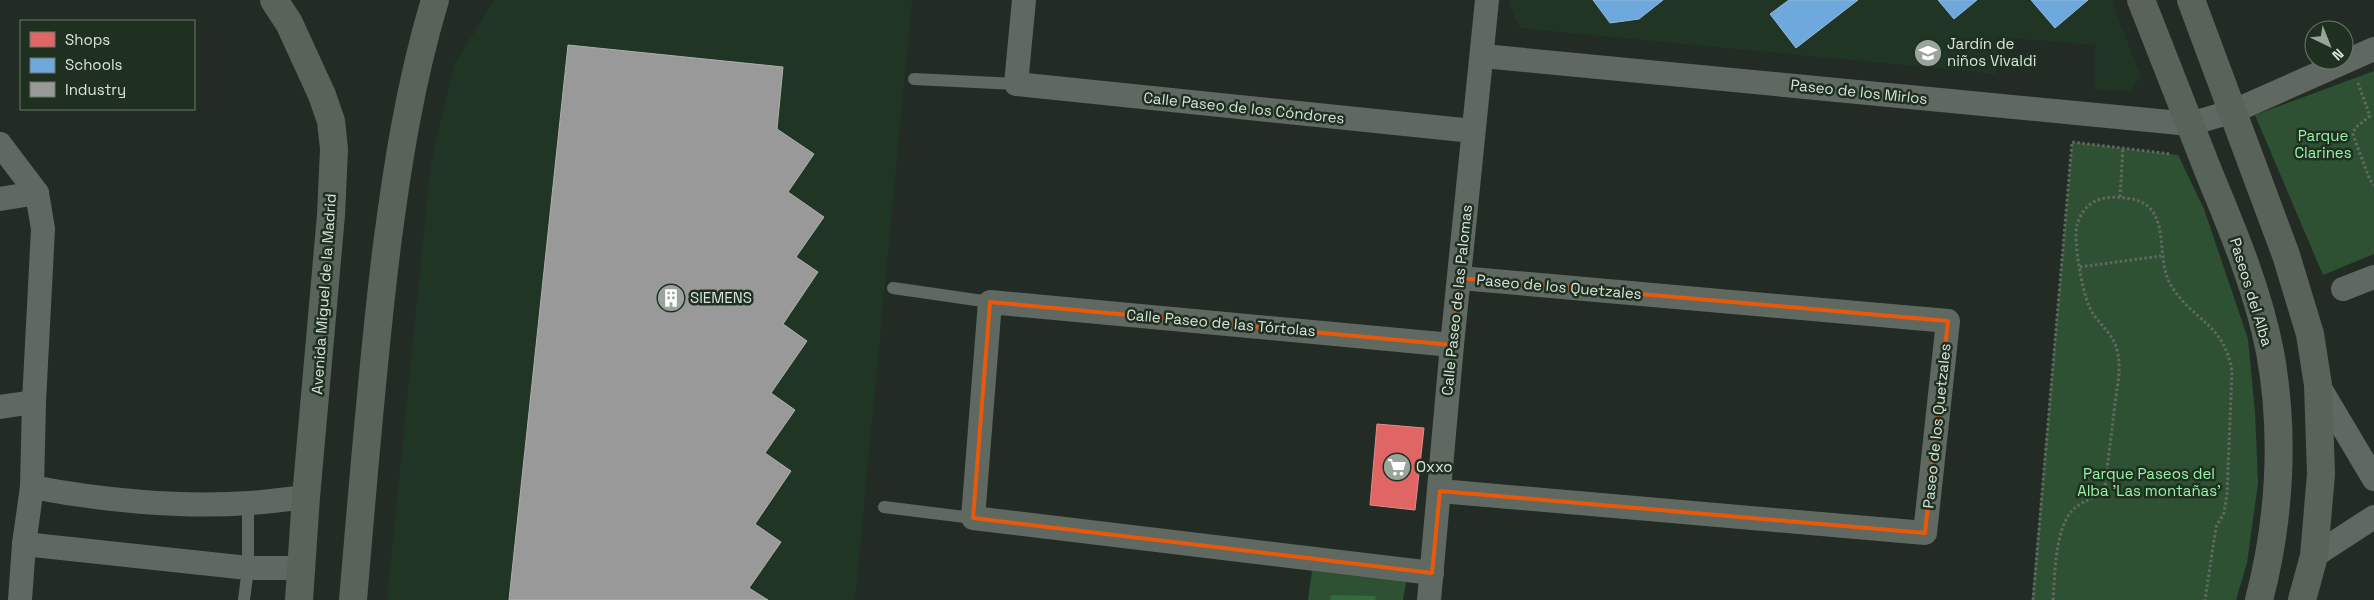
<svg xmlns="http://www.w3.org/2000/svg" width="2374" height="600" font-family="'Space Grotesk',sans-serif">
<rect width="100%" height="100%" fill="#232c24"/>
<!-- built -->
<g fill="#203524">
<path d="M495,0h417l-57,600h-468l44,-438 24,-100z"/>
<path d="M1511,0h600l30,76 -10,15 -37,-1 1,-45 -98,-8 -1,37 -476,-46 -12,-25z"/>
</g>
<!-- green -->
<g fill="#2e5134">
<path d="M2374,71v183l-51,21 -68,-160z"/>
<path d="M2072,142l106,13 26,54 44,130 7,73 3,71 -11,80 -11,37h-204z"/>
<path d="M1312,571l94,11 -3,18h-95z"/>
</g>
<!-- water -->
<path fill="#2f6d3c" d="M1331,595l45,1 -1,4h-45z"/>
<!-- shops -->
<path fill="#e06666" stroke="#de8c89" d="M1377,424l47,4 -9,82 -45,-5z"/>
<!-- schools -->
<g fill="#6fa8dc" stroke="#8fbadc">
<path d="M1593,0h70l-24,19 -29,4z"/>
<path d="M1789,0h69l-62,48 -26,-34z"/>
<path d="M1938,0h39l-23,19z"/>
<path d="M2031,0h57l-33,28z"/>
</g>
<!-- industry -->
<path fill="#999" stroke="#acb0ad" d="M568,45l215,22 -6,62 37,25 -26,38 36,25 -28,40 22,15 -35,52 24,17 -36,52 24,17 -30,43 26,18 -36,53 26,18 -32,46 19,12h-259z"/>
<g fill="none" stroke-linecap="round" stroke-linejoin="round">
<!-- path -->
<g stroke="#616962" stroke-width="3" stroke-dasharray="2.5 2.5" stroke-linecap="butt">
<path d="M2358,83l12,33 -15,12 -2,7 17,45 4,5"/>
<path d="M2120,197l3,-49"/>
<path d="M2080,267l81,-11"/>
<path d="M2033,600l39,-458 99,12"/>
<path d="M2053,600c2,-25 2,-71 19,-89 10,-12 22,-9 33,-25 3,-28 7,-55 10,-83 2,-16 7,-36 2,-53 -4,-18 -21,-27 -28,-44 -7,-16 -16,-65 -12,-81 3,-11 11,-22 21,-25 11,-4 23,-3 34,-1 42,9 21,59 40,88 22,35 51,35 60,84l-5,123 -3,19 -8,14 -11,73"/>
</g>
<!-- lane -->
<g stroke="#606961" stroke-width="12">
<path d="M914,79l102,5"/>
<path d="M893,288l97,14"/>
<path d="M884,507l89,11"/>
<path d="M244,600l4,-32v-65"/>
</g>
<!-- street -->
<g stroke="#606961" stroke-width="24">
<path d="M1024,0l-8,84 457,47"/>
<path d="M1483,56l707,68 44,-13 140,-62"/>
<path d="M0,144l37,49 6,36 -9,173 -2,85 -8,57 -4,56"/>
<path d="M0,199l37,-6"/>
<path d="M2343,289l31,-12"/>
<path d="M2318,385l56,94"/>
<path d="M0,407l34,-5"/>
<path d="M32,487c68,13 148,21 217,16 19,-1 38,-4 57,-6"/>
<path d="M1440,491l485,42 23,-212 -488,-43"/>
<path d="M24,544l224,24h54"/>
<path d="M2314,556l60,-39"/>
<path d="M1432,573l-459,-55 17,-216 462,43"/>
<path d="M1429,600l23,-255 35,-345"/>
</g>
<!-- secondary -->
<g stroke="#58635a" stroke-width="28">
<path d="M274,0l15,23 33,72 9,26 3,28 -3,66 -25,282 -7,103"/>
<path d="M2141,0c23,58 45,115 68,173 24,58 49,117 61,179 15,81 10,168 -11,248"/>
<path d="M2191,0l95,255 24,79 8,51 3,89 -7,82 -12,44"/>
<path d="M353,600c10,-116 19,-232 33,-347 11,-86 24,-170 49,-253"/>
</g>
</g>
<!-- marked area -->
<path fill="none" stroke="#e8590c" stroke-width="4" stroke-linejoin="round" d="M1460,278l488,43 -23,212 -485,-42 -8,82 -459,-55 17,-216 462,43z"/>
<!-- icons -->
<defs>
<symbol id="school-disc" viewBox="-11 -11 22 22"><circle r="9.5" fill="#9aa49b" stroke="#1f3021"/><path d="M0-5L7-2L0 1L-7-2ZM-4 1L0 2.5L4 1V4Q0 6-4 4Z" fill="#fff"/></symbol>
<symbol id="building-disc" viewBox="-11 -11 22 22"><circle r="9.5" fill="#9aa49b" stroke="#1f3021"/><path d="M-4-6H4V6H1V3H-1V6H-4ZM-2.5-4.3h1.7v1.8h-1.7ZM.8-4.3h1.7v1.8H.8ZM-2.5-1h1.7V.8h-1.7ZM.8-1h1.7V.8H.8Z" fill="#fff"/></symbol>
<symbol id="supermarket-disc" viewBox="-11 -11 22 22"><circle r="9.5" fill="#9aa49b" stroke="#1f3021"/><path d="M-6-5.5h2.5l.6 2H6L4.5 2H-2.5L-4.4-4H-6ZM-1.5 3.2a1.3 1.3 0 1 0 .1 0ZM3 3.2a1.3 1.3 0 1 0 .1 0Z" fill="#fff"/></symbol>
</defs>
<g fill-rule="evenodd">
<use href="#school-disc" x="1912" y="37" width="32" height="32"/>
<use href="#building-disc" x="655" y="282" width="32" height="32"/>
<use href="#supermarket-disc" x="1381" y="451" width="32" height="32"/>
</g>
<g text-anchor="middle" stroke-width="5" stroke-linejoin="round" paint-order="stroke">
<!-- poi labels -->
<g font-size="15" fill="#dae4db" stroke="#1f3021" text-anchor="start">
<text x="1947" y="49">Jardín de<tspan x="1947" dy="17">niños Vivaldi</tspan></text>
<text x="690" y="303">SIEMENS</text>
<text x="1416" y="472">Oxxo</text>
</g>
<!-- street labels -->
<g font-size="15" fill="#dae4db" stroke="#1f3021">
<text transform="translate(1859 92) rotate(6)" y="5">Paseo de los Mirlos</text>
<text transform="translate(1244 108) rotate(6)" y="5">Calle Paseo de los Cóndores</text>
<text transform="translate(1559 287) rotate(5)" y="5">Paseo de los Quetzales</text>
<text transform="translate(2251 292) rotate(73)" y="5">Paseos del Alba</text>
<text transform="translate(324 294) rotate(-86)" y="5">Avenida Miguel de la Madrid</text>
<text transform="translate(1457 300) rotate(-84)" y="5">Calle Paseo de las Palomas</text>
<text transform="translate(1221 323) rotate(5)" y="5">Calle Paseo de las Tórtolas</text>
<text transform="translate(1937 426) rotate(-84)" y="5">Paseo de los Quetzales</text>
</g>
<!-- park labels -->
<g font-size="15" fill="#98f3a6" stroke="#1f3021">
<text x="2323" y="141">Parque<tspan x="2323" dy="17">Clarines</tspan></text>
<text x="2149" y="479">Parque Paseos del<tspan x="2149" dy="17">Alba 'Las montañas'</tspan></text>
</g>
</g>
<!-- legend -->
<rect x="20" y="20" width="175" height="90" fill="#1f3021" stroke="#6a786b"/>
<rect x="30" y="32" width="25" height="15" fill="#e06666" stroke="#6a786b"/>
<text x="65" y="45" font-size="15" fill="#dae4db">Shops</text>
<rect x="30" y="58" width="25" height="15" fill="#6fa8dc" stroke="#6a786b"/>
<text x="65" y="70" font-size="15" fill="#dae4db">Schools</text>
<rect x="30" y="82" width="25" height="15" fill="#999999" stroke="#6a786b"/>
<text x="65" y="95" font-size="15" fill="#dae4db">Industry</text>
<!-- north arrow -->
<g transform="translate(2329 45) rotate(137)"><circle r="24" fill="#1f3021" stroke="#6a786b"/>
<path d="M0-4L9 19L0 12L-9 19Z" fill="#9aa49b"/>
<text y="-8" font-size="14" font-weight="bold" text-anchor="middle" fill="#dae4db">N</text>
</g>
</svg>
